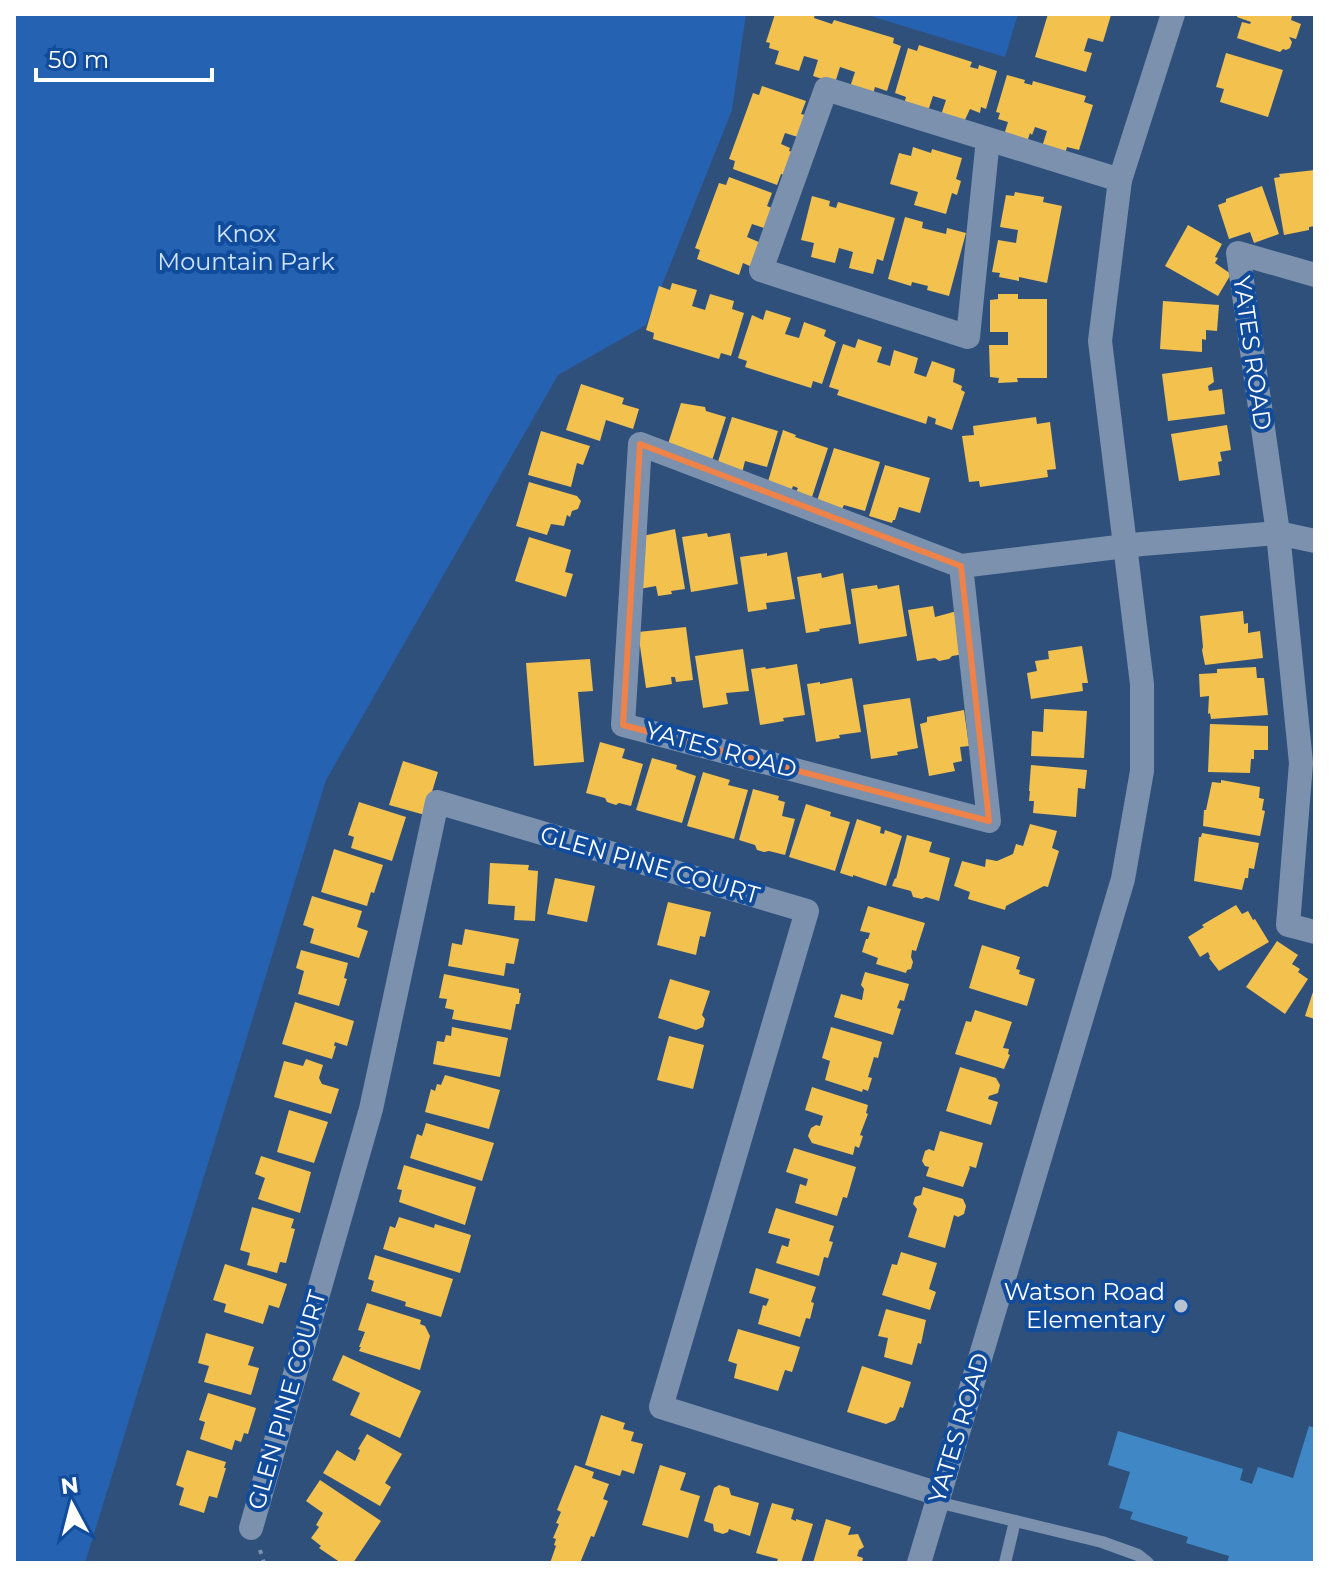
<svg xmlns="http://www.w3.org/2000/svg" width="1329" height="1577" font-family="Montserrat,sans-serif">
<rect width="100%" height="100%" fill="#30507c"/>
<!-- green -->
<g fill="#2662b2">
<path d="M14,14h732l-14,96 -86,215 -88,50 -232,405 -241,783h-71z"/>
<path d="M864,14h154l-13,43z"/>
</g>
<!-- homes -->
<g fill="#f2c14e">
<path d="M775,14l28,2 1,-2h11l-1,4 18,6 2,-4 60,18 -1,5 8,3 -14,45 -12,-4 -2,7 -23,-7 5,-15 -15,-5 -5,16 -22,-7 5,-16 -14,-4 -5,15 -24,-7 4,-13 -10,-3 1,-5 -4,-1z"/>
<path d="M1048,14l63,1 -8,27 -15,-4 -4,13 8,2 -6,19 -51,-15z"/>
<path d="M1238,14h49l5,2 -1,4 10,4 -5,15 -7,-2 3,5 -2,6 -4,2 -3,-1 -3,3 -43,-14 5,-16 8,2 1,-2 -14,-5z"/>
<path d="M919,45l53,17 -2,5 8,2 1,-4 18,6 -11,38 -5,-2 -1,6 -10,-4 -6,13 -23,-7 5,-15 -13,-4 -5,15 -24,-7 2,-7 -11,-4 13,-45 9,3z"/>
<path d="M1226,53l57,17 -15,47 -48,-15 4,-13 -8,-2z"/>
<path d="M1007,75l18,5 -1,3 8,2 1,-4 53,15 -2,6 9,3 -14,45 -12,-3 -2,7 -23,-7 5,-16 -12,-4 -3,8 -2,-2 -3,9 -23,-7 4,-13 -10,-3 2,-6 -4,-1z"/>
<path d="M762,86l44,15 -5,13 8,2 -8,22 -16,-5 -4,11 9,4 -1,3 7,2 -8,23 -7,-2 -4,11 -44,-16 2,-8 -6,-2 24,-66 6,2z"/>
<path d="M913,147l18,6 1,-4 30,9 -6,21 5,2 -4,14 -5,-2 -6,21 -32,-9 4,-13 -28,-8 9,-31 12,3z"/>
<path d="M1315,170v56l-6,1v3l-25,5 -10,-57 6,-1 -1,-3z"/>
<path d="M729,177l43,16 -5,13 7,3 -7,20 -15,-5 -5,13 14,6 -9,24 -9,-4 -4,12 -42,-16 3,-9 -5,-2 24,-65 7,2z"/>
<path d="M1262,186l17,48 -25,9 -4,-11 -21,7 -11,-34 8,-3v-3z"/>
<path d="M1015,192l29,5 -1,5 19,4 -15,77 -28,-6v4l-20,-4 1,-4 -8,-1 6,-32 18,3 2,-13 -18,-3 6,-32 8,1z"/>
<path d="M812,196l18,5 -1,5 7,2 2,-6 57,16 -12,43 -6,-2 -4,15 -24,-6 4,-16 -14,-4 -4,15 -24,-6 3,-14 -13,-3z"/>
<path d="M905,217l18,5 -1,6 24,6 1,-6 19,5 -17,63 -22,-6 1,-4 -16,-4 -1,4 -23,-7z"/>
<path d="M1188,225l34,19 -7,13 3,1 -3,5 16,11 -13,22 -53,-30z"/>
<path d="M672,283l25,7 -5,16 13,4 5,-16 24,7 -2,8 12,4 -13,43 -10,-3 -2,6 -66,-20 1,-6 -8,-3 13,-44 11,4z"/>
<path d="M998,294h20v5h29v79h-30l1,4 -20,1 1,-5 -9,-1 -1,-32h19v-13h-18v-32l8,-1z"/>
<path d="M1163,301l56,4 -2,26 -11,-1v10l-4,-1v13l-42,-3z"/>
<path d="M766,310l25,8 -6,16 14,4 5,-16 22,8 -2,6 12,6 -14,42 -9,-3 -2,7 -66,-21 2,-6 -9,-3 14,-43 11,5z"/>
<path d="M858,339l24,8 -5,15 13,4 4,-16 24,8 -4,15 12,4 6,-16 23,8 -2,13 9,4 -1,4 4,2 -13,38 -17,-6 1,-5 -8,-3 -2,8 -89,-29 2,-5 -10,-3 14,-43 12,4z"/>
<path d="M1212,367l2,15 -6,4 1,5 13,-2 3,25 -57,7 -6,-47z"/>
<path d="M581,384l43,14 -2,6 17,5 -6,20 -27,-9 -6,21 -34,-11z"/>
<path d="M681,403l24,4 1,4 20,6 -16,50 -42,-23z"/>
<path d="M732,417l46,14 -11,36 -22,-6 -3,12 -26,-5z"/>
<path d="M1036,417l1,7 13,-2 6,47 -9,1 1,7 -68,10 -1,-6 -10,1 -7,-46 12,-1 -1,-9z"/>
<path d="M1227,425l4,25 -11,2 2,9 -4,1 2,13 -41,6 -8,-47z"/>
<path d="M783,430l13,5 -1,2 33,11 -16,49 -16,-5 2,-4 -5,-2 -2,6 -24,-7z"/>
<path d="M541,431l49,15 -7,19 -6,-2 -6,24 -43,-12z"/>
<path d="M834,448l46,14 -15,49 -21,-6 -2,4 -25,-8z"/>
<path d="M885,465l45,13 -10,35 -21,-6 -4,13h-2l-1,3 -23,-7z"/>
<path d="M529,482l48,14 4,5 -3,8 -6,2 -2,6 -3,-2 -3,11 -13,-2 -4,11 -31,-9z"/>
<path d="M675,529l10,60 -14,2 1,3 -14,2 -2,-10 -17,3 -1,-52z"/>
<path d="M707,533l1,4 22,-4 8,51 -47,8 -9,-55z"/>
<path d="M529,537l42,13 -6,22 8,2 -7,23 -51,-16z"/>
<path d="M787,552l8,47 -29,4 1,6 -19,3 -8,-55 27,-4v3z"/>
<path d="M821,573l1,5 21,-5 8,51 -32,5 1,2 -14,2 -9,-56z"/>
<path d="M877,585l1,4 21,-4 8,51 -48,8 -8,-55z"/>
<path d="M933,606l2,11 22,-6 7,43 -12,2 -3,3 -10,2 -4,-3 -18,3 -9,-51z"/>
<path d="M1243,611l1,13 4,-1v10l12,-2 3,27 -58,7 -3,-15 1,-3 -3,-31z"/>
<path d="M686,627l7,53 -17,2 -1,-5h-4l1,7 -26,4 -8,-56z"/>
<path d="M1082,646l6,37h-6l1,8 -52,8 -4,-26 10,-2 -2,-10 14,-2 -1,-8z"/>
<path d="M743,649l6,42 -23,2 2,11 -25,4 -8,-52z"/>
<path d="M590,659l3,32 -15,1 6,70 -50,4 -8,-103z"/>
<path d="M797,664l8,51 -22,3 1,3 -24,4 -9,-56 14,-2 1,2z"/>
<path d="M1256,667l1,11h7l4,37 -57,4 -1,-6 -2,1 1,-18 -9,1 -1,-23 18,-1v-4z"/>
<path d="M852,678l9,54 -22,3 1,3 -24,4 -9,-58 13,-2v2z"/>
<path d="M910,698l8,50 -21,4 1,3 -27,4 -8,-54z"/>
<path d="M1044,709l43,2 -3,47 -53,-2 1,-25 11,1z"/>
<path d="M964,710l5,36 -9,1 2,14 -9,2 2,8 -26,5 -9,-52 7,-2v-5z"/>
<path d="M1210,724l58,2v24h-14v9h-3l-1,14 -42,-1z"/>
<path d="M600,742l25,7 -3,9 21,6 -12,42 -12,-3 -3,2 -9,-3 -2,-4 -19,-5z"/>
<path d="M652,758l25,7 -1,4 20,7 -14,47 -46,-13z"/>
<path d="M403,761l35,11 -13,43 -36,-10z"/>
<path d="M1031,765l56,5 -2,19 -7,-1 -2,29 -43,-4 1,-12h-5l1,-10h-1z"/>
<path d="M703,772l27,8 -2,5 20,5 -14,49 -47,-13z"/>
<path d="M1221,780l39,7 -1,11 5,1 -2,11 3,1 -5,25 -57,-10 1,-16h2l6,-28 9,1z"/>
<path d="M753,789l26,7 -1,4 7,2 -3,14 13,3 -10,36 -16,-4 -5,1 -7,-2 -2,-5 -16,-5z"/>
<path d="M359,802l47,15 -14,44 -41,-13 3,-11 -6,-2z"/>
<path d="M806,804l25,8 -1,4 20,6 -15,49 -46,-14z"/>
<path d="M857,819l24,8 -1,6 4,1 1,-4 17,6 -16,50 -33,-11v2l-13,-4z"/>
<path d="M1030,824l27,7 -5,17 7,3 -11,36 -4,-1 -38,20 -1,4 -37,-11 2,-7 -16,-6 8,-25 23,6 1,-8 11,2 16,-7 3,-10 7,2z"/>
<path d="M1202,833l57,10 -5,26 -5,-1 -1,10h-3l-3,12 -48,-9 5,-44h2z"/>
<path d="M907,835l25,7 -3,10 21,6 -11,43 -13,-4 -4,2 -9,-2 -2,-6 -19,-5 3,-8 1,1z"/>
<path d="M334,849l49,16 -9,28 -3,-1 -4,14 -46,-14z"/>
<path d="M490,863l39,2 -1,5 10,1 -3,50 -21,-1 1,-14 -27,-2z"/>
<path d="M555,878l40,8 -8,36 -40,-8z"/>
<path d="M312,896l50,15 -5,16 11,4 -9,27 -49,-15 4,-14 -11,-4z"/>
<path d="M668,902l43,10 -6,25 -5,-1 -4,19 -39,-10z"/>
<path d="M1236,905l6,9 6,-3 5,9 2,-1 14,23 -50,29 -10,-13 1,-1 -2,-5 -8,5 -12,-20 16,-10 -2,-2z"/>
<path d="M868,906l57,17 -9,28 -4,-1 -1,7 2,5 -2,7 -4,1 -1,3 -30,-9 2,-6 -16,-6 4,-13h2l2,-6 -10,-2z"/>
<path d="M465,929l54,10 -5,25 -8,-1 -2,13 -56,-10 4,-23 10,2z"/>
<path d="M1277,941l21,14 -6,9 8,5 -2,3 10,7 -23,35 -39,-27z"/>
<path d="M982,945l38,12 -4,12 4,1 -1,4 16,5 -8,27 -58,-18z"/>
<path d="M301,950l47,13 -4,15 3,1 -8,27 -41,-12 6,-23 -8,-3z"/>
<path d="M865,972l44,12 -5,17 -4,-1 -3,8 4,1 -8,26 -59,-18 7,-23 21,6 2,-11 -3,-4z"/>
<path d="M444,974l75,15v4h2l-2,11h-3l-5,26 -59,-11 2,-9 -9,-2 2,-9 -8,-1z"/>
<path d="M670,979l40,12 -8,24 3,4 -2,8 -7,3 -38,-12z"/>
<path d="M1315,986v33l-10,-3z"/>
<path d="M295,1002l59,19 -7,25 -12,-4 -1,4h2l-4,13 -50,-15z"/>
<path d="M975,1010l37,12 -9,26 6,1 -1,5 2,1 -6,14 -49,-15 11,-33 5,1z"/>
<path d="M452,1027l56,11 -8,39 -67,-13 4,-23 7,1 2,-7 5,1z"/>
<path d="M831,1027l51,15 -4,16 -4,-1 -6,20 4,1 -4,13 -5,-2 -1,3 -37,-12 5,-19 -8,-3z"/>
<path d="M669,1036l35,9 -11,44 -36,-9z"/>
<path d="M306,1059l17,6 -4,13 3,6 17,5 -8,25 -57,-17 10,-36 19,5z"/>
<path d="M960,1067l36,11 4,7 -2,8 -9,3 -1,3 10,3 -7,23 -45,-14z"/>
<path d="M445,1075l55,15 -11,39 -64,-17 6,-23 4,2 2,-7 4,1z"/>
<path d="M812,1087l56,18 -2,8 2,1 -8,21 3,1 -4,12 -4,-2 -2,9 -41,-12 -4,-7 3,-8 5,-3 4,1 3,-10 -18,-6z"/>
<path d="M289,1110l39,12 -14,41 -37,-11z"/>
<path d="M426,1123l68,20 -12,38 -72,-23 7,-24 5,2z"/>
<path d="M940,1131l43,12 -7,25 -7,-2 1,2 -7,19 -37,-11 3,-9 -4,-1 -3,-5 3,-10 4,-2 5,2z"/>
<path d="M794,1148l62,19 -9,31 -4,-1 -6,19 -42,-13 5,-19 6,2 2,-7 -22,-7z"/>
<path d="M261,1156l50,16 -11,41 -42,-14 7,-21 -10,-4z"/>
<path d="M404,1165l72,22 -11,38 -66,-23 3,-12 -5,-1z"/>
<path d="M923,1187l40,12 3,7 -2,8 -6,3 -4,-2 -9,33 -37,-11 9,-28 -4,-5 2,-7 6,-2z"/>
<path d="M252,1207l42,12 -3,9 4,1 -9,34 -6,-1 -3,11 -30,-8 3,-12 -10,-3z"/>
<path d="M776,1208l58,18 -5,15 4,1 -5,16 -4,-1 -5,19 -43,-13 6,-18 6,2 2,-8 -22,-6z"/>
<path d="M399,1217l35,11 1,-4 36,11 -11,38 -77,-24 7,-23 5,2z"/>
<path d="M901,1252l36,11 -8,26 7,3 -6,18 -48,-15 10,-31 5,1z"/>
<path d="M375,1255l78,24 -12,38 -36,-11 1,-4 -35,-11 3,-10 -6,-2z"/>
<path d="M225,1264l62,20 -8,24 -10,-3 -6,19 -39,-12 2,-8 -13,-4z"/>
<path d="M756,1268l60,19 -5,15 3,1 -4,16 -4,-1 -6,19 -42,-13 5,-19 3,1 3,-7 -20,-6z"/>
<path d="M367,1303l54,17 -1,4 5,2 5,10 -10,34 -61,-19 2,-4h-2l6,-15 -7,-2z"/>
<path d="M886,1309l40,11 -5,24 -3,-1 -6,22 -28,-8 4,-19 -10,-2z"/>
<path d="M738,1329l62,18 -8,25 -7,-2 -7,21 -44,-13 3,-14 -9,-3z"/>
<path d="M206,1333l48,14 -6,18 11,3 -8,27 -47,-13 5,-16 -11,-3z"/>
<path d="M343,1355l78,36 -21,47 -50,-23 10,-22 -28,-13z"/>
<path d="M862,1366l49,16 -8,26 -3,-1 -5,13 -9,4 -39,-12z"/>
<path d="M208,1393l48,15 -8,26 -4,-1 -3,9 -6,-2 -3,10 -32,-11 5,-17 -6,-2z"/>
<path d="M601,1415l24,8 -2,6 11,3 -3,9 12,3 -9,30 -12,-4 -2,6 -35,-11z"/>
<path d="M367,1434l35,20 -17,29 6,4 -11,19 -57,-33 14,-23 18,11 5,-11 -2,-1z"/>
<path d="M187,1450l39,12 -2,6h2l-9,30 -8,-2 -5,17 -25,-8 5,-17 -8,-3z"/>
<path d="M575,1465l19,7 -2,6 17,6 -6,15 5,2 -14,36 -3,-1 -11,27h-30l6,-17 -2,-1 2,-6 -3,-1 6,-14 -3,-1 5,-11 -4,-2z"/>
<path d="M660,1465l26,8 -6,17 20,6 -12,42 -46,-13z"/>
<path d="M320,1480l61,41 -28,42h-12l-22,-15 2,-2 -10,-8 8,-11 -3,-2 7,-12 -17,-12z"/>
<path d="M719,1485l10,3 2,7 28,8 -9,33 -21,-7 -1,3 -5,2 -9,-3 -1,-7 -9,-3 10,-33z"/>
<path d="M772,1503l22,6 -3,10 5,2v-2l17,5 -12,39h-18l-6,-2 1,-2 -22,-6z"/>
<path d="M826,1519l25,8 -3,8 10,-1 6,13 -5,3 -2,6 6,2 -1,5h-49z"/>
</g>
<!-- schools -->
<path fill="#3f88c5" d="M1309,1426l6,2v129l-2,6h-86l2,-7 -43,-13 2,-6 -58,-18 3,-7 -14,-4 11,-36 -22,-7 10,-34 125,38 -3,11 12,4 6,-17 35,11z"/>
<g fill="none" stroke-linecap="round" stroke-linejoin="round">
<!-- path -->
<path stroke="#7b91ad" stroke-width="4" stroke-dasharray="4 6" stroke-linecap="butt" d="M260,1550l4,13"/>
<!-- service -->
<g stroke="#7b91ad" stroke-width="12">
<path d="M937,1502l165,40 36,13 10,8"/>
<path d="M1005,1563l10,-42"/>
</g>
<!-- minor -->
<g stroke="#7b91ad" stroke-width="24">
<path d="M988,139l-20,198 -207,-67 65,-181 294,91"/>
<path d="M1315,275l-77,-22 40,280 23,230 -13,162 27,7"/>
<path d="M961,566l28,255 -366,-96 17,-281 321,122 181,-22 136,-11 37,8"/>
<path d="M251,1528l120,-419 66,-307 370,109 -146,496 278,87"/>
<path d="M919,1563l204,-684 19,-108v-87l-42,-343 20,-161 53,-166"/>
</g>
</g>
<!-- marked area -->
<path fill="none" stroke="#ee8249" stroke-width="6" stroke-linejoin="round" d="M640,444l321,122 28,255 -366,-96z"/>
<!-- markers -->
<circle fill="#b7c2d1" stroke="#114b9b" stroke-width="3" cx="1181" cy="1306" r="8"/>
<g text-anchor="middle" stroke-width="8" stroke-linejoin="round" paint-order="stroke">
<!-- park labels -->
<g font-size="24" fill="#cde3fe" stroke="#114b9b">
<text x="246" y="242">Knox<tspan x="246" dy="28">Mountain Park</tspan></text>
</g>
<!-- street labels -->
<g font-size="24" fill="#fff" stroke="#114b9b">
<text transform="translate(1252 353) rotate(82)" y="8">YATES ROAD</text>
<text transform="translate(721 750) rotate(15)" y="8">YATES ROAD</text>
<text transform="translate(650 865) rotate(16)" y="8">GLEN PINE COURT</text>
<text transform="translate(287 1400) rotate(-74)" y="8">GLEN PINE COURT</text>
<text transform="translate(959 1428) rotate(-73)" y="8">YATES ROAD</text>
</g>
<!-- poi labels -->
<g font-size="24" fill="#fff" stroke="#114b9b" text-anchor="end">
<text x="1165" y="1300">Watson Road<tspan x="1165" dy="28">Elementary</tspan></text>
</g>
</g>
<!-- border -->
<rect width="1329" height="1577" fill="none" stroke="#ffffff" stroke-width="32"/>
<!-- north arrow -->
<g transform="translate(72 1505) rotate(353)" stroke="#114b9b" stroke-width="6" paint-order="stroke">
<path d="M0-6L14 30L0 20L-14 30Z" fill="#ffffff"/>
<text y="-12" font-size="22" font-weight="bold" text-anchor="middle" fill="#ffffff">N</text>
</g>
<!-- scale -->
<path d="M36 68v12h176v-12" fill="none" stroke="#ffffff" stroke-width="4"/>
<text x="48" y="68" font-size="24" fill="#ffffff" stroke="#114b9b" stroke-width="6" paint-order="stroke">50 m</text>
</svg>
